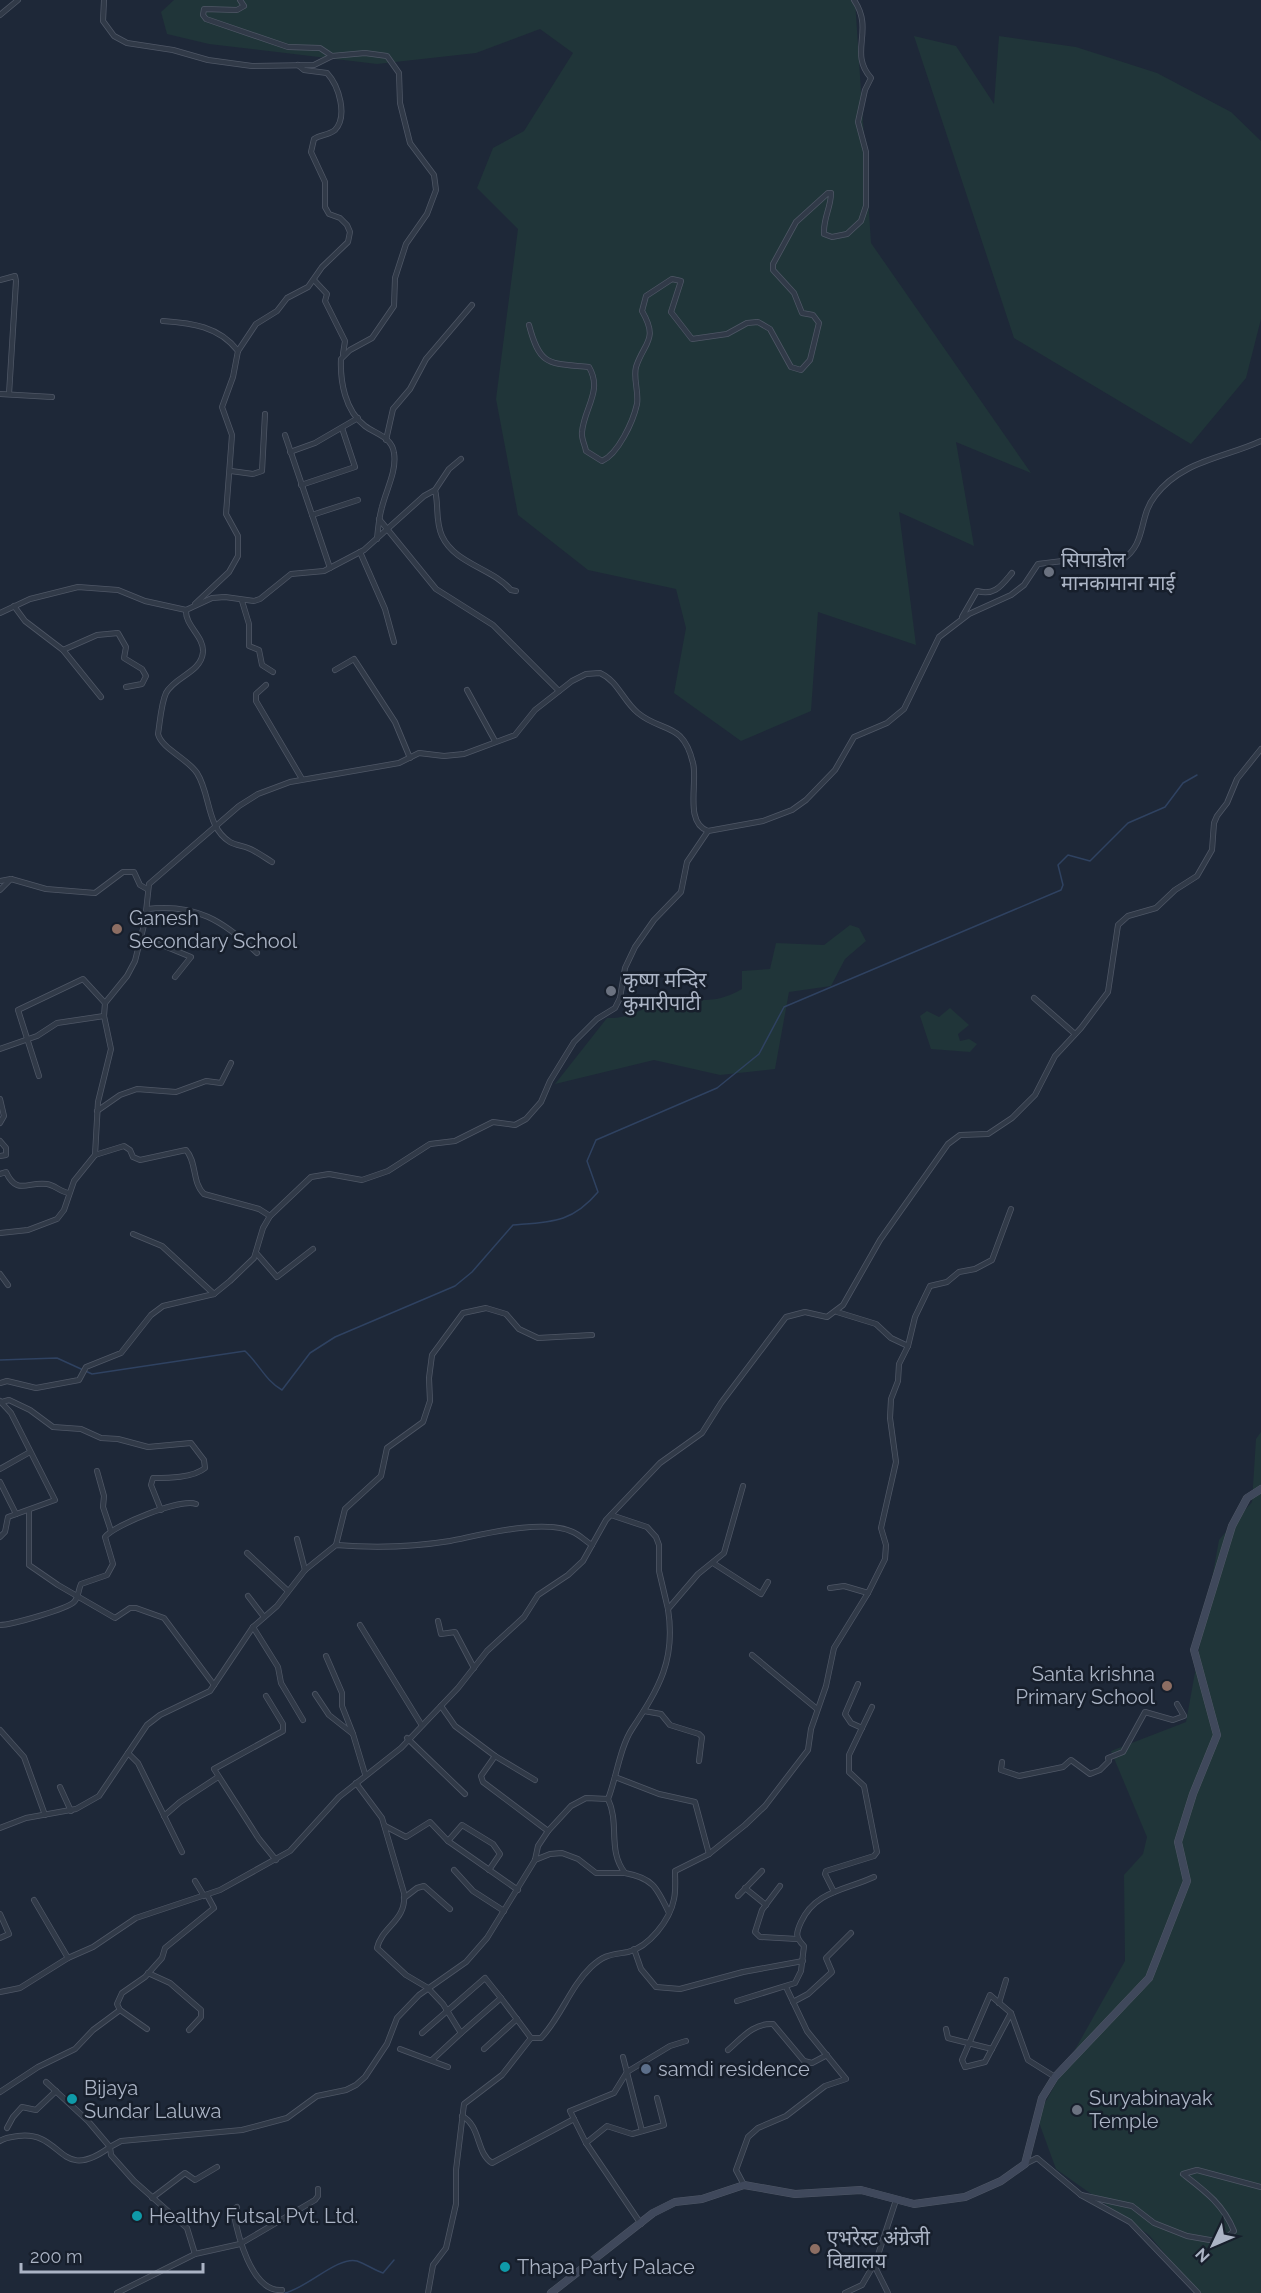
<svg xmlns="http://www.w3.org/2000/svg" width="1261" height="2293" font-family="Raleway,'Noto Sans Devanagari',sans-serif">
<rect width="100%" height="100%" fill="#1e2838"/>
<!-- green -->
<g fill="#203539">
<path d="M174,0h681l16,243 160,230 -75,-31 18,104 -75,-34 17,133 -98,-33 -7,99 -70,30 -67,-48 12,-65 -10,-39 -88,-19 -70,-55 -22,-116 22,-170 -41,-41 16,-40 31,-17 49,-78 -33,-24 -64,24 -99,11 -168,-20 -42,-10 -6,-22z"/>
<path d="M914,36l42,10 38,58 5,-68 77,11 81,26 74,39 30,29v178l-15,59 -55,66 -177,-106z"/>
<path d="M850,925l9,3 7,13 -21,18 -14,27 -42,6 -14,77 -55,6 -66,-15 -99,24 52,-66c28,1 38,-14 62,-17 32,-5 41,6 73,-12v-18l28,-2 6,-26 48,2z"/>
<path d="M950,1008l19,17 -11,9 2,7 9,-2 8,5 -7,8 -39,-3 -11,-33 7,-5 12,6z"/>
<path d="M1261,1432v861h-63l-49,-58 -93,-66 -19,-52 88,-156 -1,-86 19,-21 4,-17 -36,-86 75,-29 33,-182 33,-38 4,-63z"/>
</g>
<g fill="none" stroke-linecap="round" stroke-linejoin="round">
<!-- stream -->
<g stroke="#2f4261" stroke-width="1.5">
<path d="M0,1360l57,-2 35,16 153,-23c15,14 20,29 37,39l28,-37 25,-16 120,-51 17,-14 41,-47c38,-3 59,-2 85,-33l-11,-31 9,-21 121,-52 42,-34 25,-47 277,-117 2,-5 -5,-20 10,-10 22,6 38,-38 37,-16 18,-24 14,-8"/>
<path d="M285,2293c22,-5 53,-37 72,-32 9,3 17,9 26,12l11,-13"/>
</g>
<defs>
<g id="street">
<path d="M104,0l-1,21 11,15 13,7 46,7 35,10 44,6 62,-1 18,-9 33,-3 22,3 12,17 1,30 10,40 24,32 2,15 -9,24 -21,30 -11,34 -1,28 -22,32 -22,12 -9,9c-1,22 4,52 24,67 11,8 27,11 29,27 3,18 -8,37 -12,54 -3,10 -4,21 -5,32"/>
<path d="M240,0l4,6 -7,4 -33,-1 -1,6 3,4 82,28 32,1 12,8"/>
<path d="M0,15l18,-15"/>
<path d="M0,280l15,-4 1,5 -7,113"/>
<path d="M314,280l13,14 -2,7 20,40 -2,13"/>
<path d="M163,321c28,2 56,5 75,30l-5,26 -11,30 10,28 -6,79 12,22v20l-9,16 -34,32"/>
<path d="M529,325c11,42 20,38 60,42 14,24 -5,41 -7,65 -1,6 3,13 4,19l16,10c16,-7 31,-39 35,-57 2,-12 -4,-26 -1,-37 8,-25 23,-27 6,-56l4,-15 26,-17 9,2 -10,31 21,27 35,-5 20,-11 11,-1 12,7 21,38 10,3 9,-10 9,-37 -6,-8 -11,-2 -8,-20 -21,-23v-6l23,-42 32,-29h3c0,15 -8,25 -7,41l8,3 15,-3 14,-13 5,-15v-54l-8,-30 7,-32 6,-12c-23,-26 4,-47 -17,-78"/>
<path d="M238,351l18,-27 21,-13 10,-13 21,-11 14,-20 26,-25 2,-10 -3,-7 -7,-7 -11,-4 -4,-7v-25l-14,-30 3,-13c6,-4 15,-4 21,-9 13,-14 4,-44 -8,-57l-23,-3 -6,-5"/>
<path d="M0,394l52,3"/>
<path d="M285,435l45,133"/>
<path d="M386,440l7,-31 17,-20 16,-30 46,-54"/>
<path d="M290,452l25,-9 43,-25"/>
<path d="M231,471l22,3 9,-3 3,-57"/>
<path d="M301,485l54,-18 -13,-39"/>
<path d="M435,490l14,-21 12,-10"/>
<path d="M312,515l46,-15"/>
<path d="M379,519l57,70 57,36 66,66"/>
<path d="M360,552l25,57 9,33"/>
<path d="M242,601l7,23v22l10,4 3,15 11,7"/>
<path d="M14,606l11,15 38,29 38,47"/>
<path d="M186,610l26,-12 13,-1 29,4 6,-2 31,-25 33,-3 40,-21 60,-54 11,-6c4,16 0,31 7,46 13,28 50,32 69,54l5,1"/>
<path d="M186,610c-1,16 18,26 17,42 -2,21 -28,24 -37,41 -5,11 -6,29 -8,41 4,15 29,24 39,39 14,22 9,54 33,69 5,3 13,4 18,6 8,3 16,9 24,14"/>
<path d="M0,613l30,-14 48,-12 40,3 27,11 41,9"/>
<path d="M962,617l15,-26c18,5 24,-5 35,-18"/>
<path d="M63,650l34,-15 21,-2 8,14 -2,11 18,11 4,7 -4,8 -16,3"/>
<path d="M335,670l19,-11 41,63 15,36"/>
<path d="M266,685l-10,9v7l46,78"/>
<path d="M467,690l28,51"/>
<path d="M0,881l11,-2"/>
<path d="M0,890l11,-11 35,10 49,4 28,-21h11l6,13 7,4"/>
<path d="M147,909c48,-6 77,12 110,44"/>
<path d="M140,939l22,6 29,12 -16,20"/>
<path d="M1034,998l41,36"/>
<path d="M0,1049l37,-13 20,-13 47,-7"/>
<path d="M39,1076l-21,-66 65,-31 22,24"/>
<path d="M0,1099l4,17 -4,7"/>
<path d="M97,1111l23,-16 17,-6 39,3 30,-11 15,2 10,-20"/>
<path d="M0,1141l6,7v7l-6,1"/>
<path d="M95,1155l29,-9 6,4 3,7 7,3 46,-10c11,12 6,33 18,44l55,15 11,7"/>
<path d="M0,1174l6,-2c11,24 22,9 41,12 8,1 13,8 22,9"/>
<path d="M0,1233l28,-3 29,-11 7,-9 10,-29 21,-26 3,-53 13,-53 -7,-33 1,-13 22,-27 8,-15 10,-40 4,-37 90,-78 19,-12 32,-12 109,-19 20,-10 25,3 20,-2 51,-19 20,-25 37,-29 14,-7 14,-1c18,8 23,28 38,40 24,20 45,8 55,50 5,19 -9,60 15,68"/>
<path d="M133,1234l29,12 52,48"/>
<path d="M257,1254l20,23 36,-28"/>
<path d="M0,1274l8,11"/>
<path d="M837,1312l39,12 15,14 17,8"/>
<path d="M0,1383l7,-2 29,7 43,-8 7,-13 35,-14 30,-38 12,-9 51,-12 16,-13 24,-23 9,-30 7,-12 41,-39 18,-3 33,6 26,-9 42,-27 25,-3 38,-19 22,3 11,-6 15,-17 9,-21 24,-39 23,-23 18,-11 5,-10 5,-30 10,-21 19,-27 27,-28 6,-30 21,-31 55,-10 29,-11 14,-10 29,-30 19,-33 33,-14 17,-14 35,-72 30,-23 42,-19 13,-10 14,-21 49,-6 35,2c25,-16 16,-43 33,-64 26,-35 69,-38 106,-55"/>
<path d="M0,1401l11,12 44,87 -47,17 -3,15 -5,5"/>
<path d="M2,1402l7,-2 21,10 23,17 28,2 20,9 17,1 30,8 43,-4 13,17 1,8c-12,10 -37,10 -52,10l-2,7 10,25"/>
<path d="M0,1469l30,-17"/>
<path d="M97,1471l7,25 -1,11 8,24"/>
<path d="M0,1482l16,32"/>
<path d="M29,1510v55l29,20 57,33 15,-10h6l28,10 50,67"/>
<path d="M611,1515l36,12 9,10 3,8v26l9,38"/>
<path d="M297,1539l8,31"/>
<path d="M336,1545l9,-36 36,-33 6,-28 36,-26 7,-21 -1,-23 3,-23 31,-42 23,-5 20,6 13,15 19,9 54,-3"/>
<path d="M247,1553l41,38"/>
<path d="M713,1563l48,31 7,-12"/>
<path d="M830,1588l14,-2 24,7"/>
<path d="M248,1596l16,21"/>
<path d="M438,1621l3,13 14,-2 19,36"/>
<path d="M0,1625c11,0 67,-16 74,-23 5,-5 4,-12 7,-18l26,-9 6,-11 -8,-27c9,-12 76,-39 91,-33"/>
<path d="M360,1625l61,99"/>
<path d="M253,1627l25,40 3,16 22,37"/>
<path d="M752,1655l65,54"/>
<path d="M326,1656l16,37v13l11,28"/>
<path d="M858,1684l-13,30 6,9 11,5"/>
<path d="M315,1694l14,21 24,19 12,40"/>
<path d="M266,1696l17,28v7l-69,38 45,70 17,21"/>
<path d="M441,1706l14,20 40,30 -14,20 2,6 65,49"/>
<path d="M644,1711l17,3 9,11 29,9 3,3 -3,24"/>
<path d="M0,1730l24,27 21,58"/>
<path d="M407,1738l58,56"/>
<path d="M128,1753l10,10 44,89"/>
<path d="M495,1756l40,24"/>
<path d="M1002,1762l-1,8 18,6 44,-9 8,-7 19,14 10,-4 9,-9 -1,-3 15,-6 22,-40 28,8 11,-4 -7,-12"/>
<path d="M615,1777l44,17 36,8 14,52"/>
<path d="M356,1783l26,35 22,75c3,28 -22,33 -27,55l29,27 22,13 15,16 18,29 40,-35 30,40"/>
<path d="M60,1787l11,24"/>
<path d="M608,1799c12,25 -1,51 17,74 28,5 32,15 44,40"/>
<path d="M164,1816l16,-14 38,-25"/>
<path d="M385,1826l21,11 24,-15 18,19 70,49"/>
<path d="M0,1828l26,-10 50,-9 23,-13 48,-71 13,-10 50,-24 43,-64 24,-21 28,-36 31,-25c37,3 77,2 114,-4 31,-6 93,-23 123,-9 7,3 12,9 19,13"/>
<path d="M448,1841l14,-16 31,19 7,10 -11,16"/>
<path d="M535,1860l15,-6 12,-1 16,6 18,14h29"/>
<path d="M454,1870l19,21 31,20"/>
<path d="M195,1881l9,15"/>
<path d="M780,1886l-18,24 -7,22 5,5 37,2"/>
<path d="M745,1888l21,17"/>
<path d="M834,1892l-9,-18 1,-3 48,-15 3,-4 -13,-66 -15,-14v-17l23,-48"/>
<path d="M738,1896l24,-25"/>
<path d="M404,1898l13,-10 7,-2 26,23"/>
<path d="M34,1900l34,58"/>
<path d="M0,1914l9,20 -9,4"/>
<path d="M634,1949l7,20 15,18 24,2 63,-17 60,-11"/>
<path d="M148,1973l22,10 31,27v7l-12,13"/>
<path d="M0,1992l20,-4 48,-30 25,-11 43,-29 84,-28 70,-39 49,-54 62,-49 57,-60 29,-37 37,-34 14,-22 30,-20 15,-14 23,-41 54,-57 42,-30 19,-30 65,-86 19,-5 22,5 16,-12 37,-65 68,-96 12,-9 28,-1 24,-16 23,-23 20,-39 26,-28 27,-36 10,-67 10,-9 28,-8 19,-18 22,-14 15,-26 2,-27 3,-7 10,-13 10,-24 24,-30"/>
<path d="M737,2001l58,-18 6,-12 3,-25c-9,-9 -8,-13 -3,-24 14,-31 45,-32 73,-45"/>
<path d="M793,2002l15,-8 24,-22 -6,-14 25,-25"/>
<path d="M999,2003l7,-23"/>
<path d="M1011,2013l-26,49 -20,5 -3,-7 28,-65 21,18 17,47 27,17"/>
<path d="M147,2029l-27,-19 -3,-6 5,-11 23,-16 17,-19 3,-10 49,-40 -7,-13"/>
<path d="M946,2029l2,9 44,11"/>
<path d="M422,2033l63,-55 16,20"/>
<path d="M400,2049l48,18"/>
<path d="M484,2049l33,-30"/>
<path d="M728,2050c14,-12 25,-27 45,-26l31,37 8,2 15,-8"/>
<path d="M623,2057l19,74"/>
<path d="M432,2060l29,-27"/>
<path d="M0,2092l38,-25 37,-18 18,-19 27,-20"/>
<path d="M462,2116c19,10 14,37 30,47l82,-44"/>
<path d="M7,2128l6,-11 9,-10 14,3 20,-19"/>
<path d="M0,2141c6,-4 11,-4 18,-5 46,-6 40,49 92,11l-22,-26 -42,-39"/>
<path d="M586,2143l21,-17 25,8 32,-9 -7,-27"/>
<path d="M1025,2164l12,-6 44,37 49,27 68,71"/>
<path d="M744,2185l-8,-15 12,-33 10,-9 28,-12 39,-30 21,-7 -39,-48 -21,-44"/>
<path d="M1081,2195l51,11 22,17 33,13 34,6 13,-11c-11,-27 -29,-40 -51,-57l14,-4 64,17"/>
<path d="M152,2198l33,-25 10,7 22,-13"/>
<path d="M237,2207l-4,3c4,22 18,83 49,80"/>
<path d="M641,2224l-55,-81 -16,-32 44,-18 13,-21 43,-26 16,-5"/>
<path d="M195,2254l45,-10 75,-44 3,-4v-7"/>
<path d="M874,2265l14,28"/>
<path d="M117,2293l78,-39 -8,-26 -53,-47 -23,-26 -1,-8 11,-6 121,-11 45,-12 30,-22 29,-6 10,-5 9,-8 22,-33 10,-26 22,-23 47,-33 21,-24 48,-78 3,-14 10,-15 23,-25 15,-8 22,1c8,-20 12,-52 24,-70 27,-41 44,-69 36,-120l30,-35 26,-21 19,-67"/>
<path d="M428,2293l5,-28 13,-17 10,-44v-34l8,-66 38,-29 29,-37h10c20,-21 29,-51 50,-71 14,-13 20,-12 37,-15 21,-5 42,-32 46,-53 2,-9 1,-19 1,-28l34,-17 36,-29 20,-19 43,-56 3,-21 15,-43 8,-38 34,-55 17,-34 1,-14 -5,-17 15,-66 -6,-44 1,-19 7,-18 1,-17 9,-18 7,-29 15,-31 17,-4 12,-10 16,-3 17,-9 19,-51"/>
<path d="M845,2293l17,-8 14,-24 20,-61"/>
</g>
<path id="secondary" d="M551,2293l102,-80 22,-11 27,-3 42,-14 51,9 66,-4 53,14 51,-7 36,-16 24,-17 17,-66 13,-21 94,-99 38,-97 -9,-39 15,-48 24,-59 -23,-85 38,-124 15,-28 14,-9"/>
</defs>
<!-- street casing -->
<use href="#street" stroke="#4f5766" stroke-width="6"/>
<!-- secondary casing -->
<use href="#secondary" stroke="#4f5766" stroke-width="8"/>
<!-- street -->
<use href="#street" stroke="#313a48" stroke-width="4.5"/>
<!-- secondary -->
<use href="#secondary" stroke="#3f485b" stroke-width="7"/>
</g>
<!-- markers -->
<g fill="#6b7280" stroke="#171f2c" stroke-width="2">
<circle cx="1049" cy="572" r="6"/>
<circle cx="611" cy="991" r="6"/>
<circle cx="1077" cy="2110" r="6"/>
</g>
<g fill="#8d6e63" stroke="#171f2c" stroke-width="2">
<circle cx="117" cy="929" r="6"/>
<circle cx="1167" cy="1686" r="6"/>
<circle cx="815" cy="2249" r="6"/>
</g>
<circle fill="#5c6f8a" stroke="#171f2c" stroke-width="2" cx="646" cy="2069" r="6"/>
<g fill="#0f9aa8" stroke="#171f2c" stroke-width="2">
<circle cx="72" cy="2099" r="6"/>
<circle cx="137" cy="2216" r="6"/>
<circle cx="505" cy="2267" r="6"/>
</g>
<g text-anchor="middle" stroke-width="5" stroke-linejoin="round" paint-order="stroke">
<!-- poi labels -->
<g font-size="20" fill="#abb4c5" stroke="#171f2c" text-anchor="start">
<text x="1061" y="567">सिपाडोल<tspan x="1061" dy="23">मानकामाना माई</tspan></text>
<text x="129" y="925">Ganesh<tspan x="129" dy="23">Secondary School</tspan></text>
<text x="623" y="987">कृष्ण मन्दिर<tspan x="623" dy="23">कुमारीपाटी</tspan></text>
<text x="1155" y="1681" text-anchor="end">Santa krishna<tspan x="1155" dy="23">Primary School</tspan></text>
<text x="658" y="2076">samdi residence</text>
<text x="84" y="2095">Bijaya<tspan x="84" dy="23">Sundar Laluwa</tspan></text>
<text x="1089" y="2105">Suryabinayak<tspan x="1089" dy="23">Temple</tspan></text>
<text x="149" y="2223">Healthy Futsal Pvt. Ltd.</text>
<text x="827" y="2245">एभरेस्ट अंग्रेजी<tspan x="827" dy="23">विद्यालय</tspan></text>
<text x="517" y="2274">Thapa Party Palace</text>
</g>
</g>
<!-- north arrow -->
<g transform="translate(1213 2245) rotate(226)" stroke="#171f2c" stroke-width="4.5" paint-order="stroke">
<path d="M0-4.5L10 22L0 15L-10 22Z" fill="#abb4c5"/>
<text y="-9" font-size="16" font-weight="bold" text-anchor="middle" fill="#abb4c5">N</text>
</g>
<!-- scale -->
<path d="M21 2263v9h182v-9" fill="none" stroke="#abb4c5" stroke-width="3"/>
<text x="30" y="2263" font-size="18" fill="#abb4c5" stroke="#171f2c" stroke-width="4.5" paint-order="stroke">200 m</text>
</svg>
